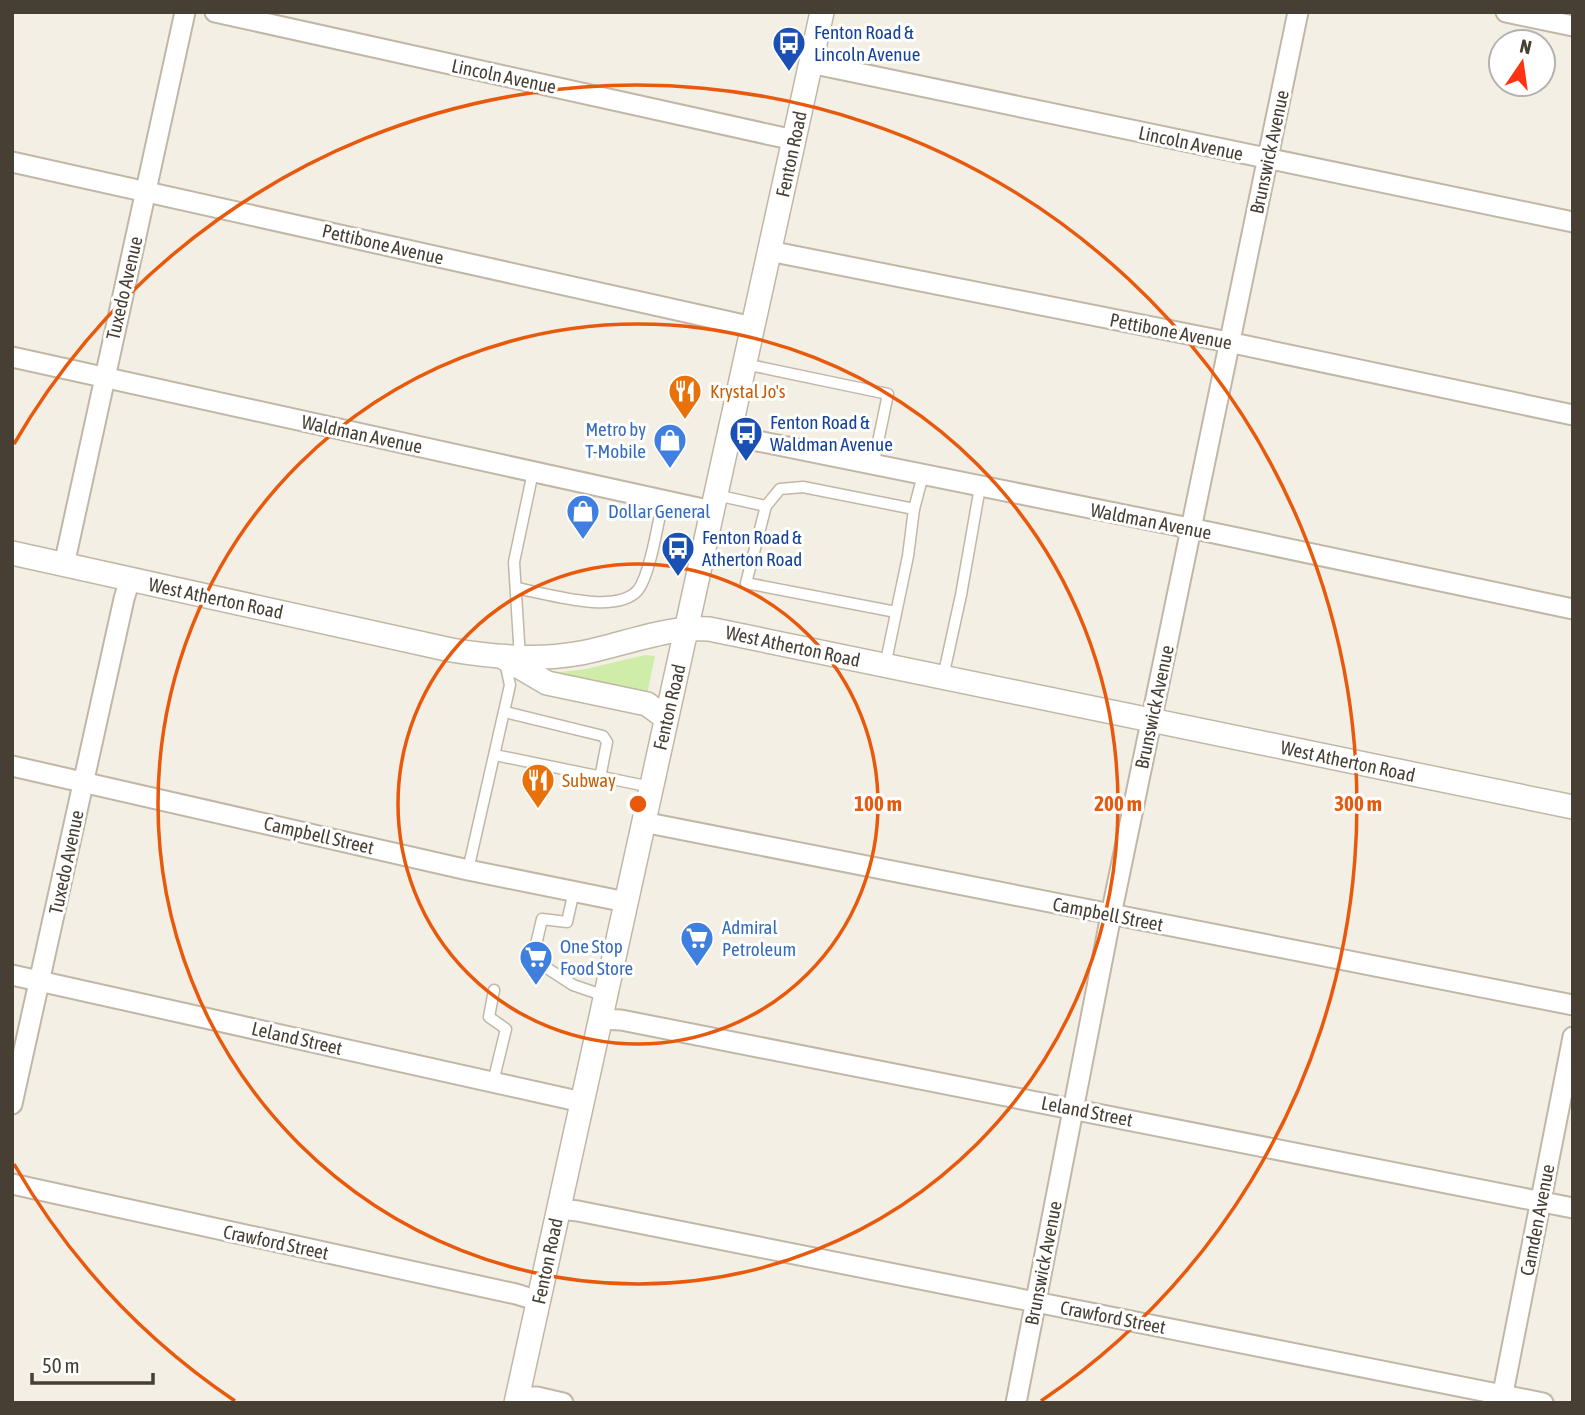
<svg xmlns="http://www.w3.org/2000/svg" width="1585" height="1415" font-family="'Asap Condensed',sans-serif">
<rect width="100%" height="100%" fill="#f4efe5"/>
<!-- green -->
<path fill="#cfeda9" d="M645,655l10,1 -9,43 -95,-26 35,-4z"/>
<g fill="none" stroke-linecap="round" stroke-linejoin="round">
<defs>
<g id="service">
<path d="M745,364l143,30 -15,72"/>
<path d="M716,495l50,11 14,-17 23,-2 111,22 9,-34"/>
<path d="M766,506l-20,77 150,29"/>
<path d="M516,588c29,5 100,28 122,2 12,-15 20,-68 25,-89"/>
<path d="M520,658l-6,-96 19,-90"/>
<path d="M885,666l23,-110 6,-47"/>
<path d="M943,677l18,-82 19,-108"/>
<path d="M505,712l98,24 4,6 -7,36"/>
<path d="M495,755l156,32"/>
<path d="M468,870l42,-185 -5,-23"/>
<path d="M574,891l-7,31 -25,-3 -7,30 1,12 37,24 32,11"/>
<path d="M493,1082l13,-53 -17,-12 5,-27"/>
</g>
<g id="minor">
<path d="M215,12l579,128"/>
<path d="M1506,12l67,14"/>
<path d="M810,63l763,159"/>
<path d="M12,162l741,165"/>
<path d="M769,251l459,91 345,73"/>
<path d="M12,357l700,154"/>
<path d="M728,435l481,97 364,77"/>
<path d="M64,565l121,-553"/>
<path d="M12,766l456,104 158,32"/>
<path d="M643,822l930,183"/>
<path d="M12,975l570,127"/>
<path d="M600,1019l21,1 952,188"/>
<path d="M12,1104l112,-505 6,-20"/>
<path d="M12,1184l504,110 23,7"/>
<path d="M559,1209l19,2 965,192"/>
<path d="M518,1397h19l26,6"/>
<path d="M1016,1403l95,-488 187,-903"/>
<path d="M1501,1403l72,-366"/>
</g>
<g id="tertiary">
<path d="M12,553l439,97c43,7 86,11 130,3 42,-8 85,-27 128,-24l864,178"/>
<path d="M506,659l41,24 100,21 19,14"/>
<path d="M516,1403l306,-1391"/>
</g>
</defs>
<!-- service casing -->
<use href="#service" stroke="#c1b7a6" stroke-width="13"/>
<!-- minor casing -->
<use href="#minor" stroke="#c1b7a6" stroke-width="23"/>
<!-- tertiary casing -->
<use href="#tertiary" stroke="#c1b7a6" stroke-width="26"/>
<!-- service -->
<use href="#service" stroke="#fff" stroke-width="10"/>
<!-- minor -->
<use href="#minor" stroke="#fff" stroke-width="19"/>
<!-- tertiary -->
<use href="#tertiary" stroke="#fff" stroke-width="23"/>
</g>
<!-- distance rings -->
<g fill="none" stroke="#e8590c" stroke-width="3.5">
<circle cx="638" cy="804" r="240"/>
<circle cx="638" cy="804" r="480"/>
<path d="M235 1401A720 720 0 0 1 14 1164M14 444A720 720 0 1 1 1041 1401"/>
</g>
<!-- icons -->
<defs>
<symbol id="bus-pin" viewBox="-11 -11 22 30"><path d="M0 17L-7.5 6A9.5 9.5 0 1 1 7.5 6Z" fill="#1a4fb4" stroke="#fff"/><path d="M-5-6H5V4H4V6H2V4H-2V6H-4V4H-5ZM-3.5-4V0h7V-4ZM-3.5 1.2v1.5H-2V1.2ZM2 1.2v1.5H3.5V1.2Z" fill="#fff"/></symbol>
<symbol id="restaurant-pin" viewBox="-11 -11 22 30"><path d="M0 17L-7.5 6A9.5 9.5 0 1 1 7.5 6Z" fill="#e8710a" stroke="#fff"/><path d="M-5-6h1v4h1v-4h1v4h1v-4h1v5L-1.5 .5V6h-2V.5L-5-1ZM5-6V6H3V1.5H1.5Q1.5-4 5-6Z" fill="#fff"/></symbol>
<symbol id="shop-pin" viewBox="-11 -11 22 30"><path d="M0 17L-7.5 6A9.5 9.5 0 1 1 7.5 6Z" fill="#3f7fe0" stroke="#fff"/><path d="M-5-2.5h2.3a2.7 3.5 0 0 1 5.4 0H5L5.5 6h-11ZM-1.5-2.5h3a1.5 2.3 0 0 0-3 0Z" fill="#fff"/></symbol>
<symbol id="supermarket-pin" viewBox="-11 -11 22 30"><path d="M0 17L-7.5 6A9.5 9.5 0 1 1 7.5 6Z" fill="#3f7fe0" stroke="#fff"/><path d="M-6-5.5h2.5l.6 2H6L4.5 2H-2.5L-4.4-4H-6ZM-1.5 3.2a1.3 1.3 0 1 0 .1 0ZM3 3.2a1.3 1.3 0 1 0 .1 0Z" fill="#fff"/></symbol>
</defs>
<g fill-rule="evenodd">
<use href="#bus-pin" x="770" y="24" width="38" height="52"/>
<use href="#restaurant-pin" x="666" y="372" width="38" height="52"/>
<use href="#bus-pin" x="727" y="414" width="38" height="52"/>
<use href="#shop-pin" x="651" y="421" width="38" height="52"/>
<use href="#shop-pin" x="564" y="492" width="38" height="52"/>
<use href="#bus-pin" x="659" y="529" width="38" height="52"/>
<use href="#restaurant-pin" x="519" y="761" width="38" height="52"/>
<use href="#supermarket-pin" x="678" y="919" width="38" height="52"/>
<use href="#supermarket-pin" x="517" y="938" width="38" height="52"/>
</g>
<g text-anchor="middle" stroke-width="6" stroke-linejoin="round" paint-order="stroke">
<!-- transit labels -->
<g font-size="19" fill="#164399" stroke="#fff" text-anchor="start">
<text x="814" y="39">Fenton Road &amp;<tspan x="814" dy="22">Lincoln Avenue</tspan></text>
<text x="770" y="429">Fenton Road &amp;<tspan x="770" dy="22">Waldman Avenue</tspan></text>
<text x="702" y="544">Fenton Road &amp;<tspan x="702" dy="22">Atherton Road</tspan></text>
</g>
<!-- street labels -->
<g font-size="19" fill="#473f34" stroke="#fff">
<text transform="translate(504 76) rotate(12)" y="7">Lincoln Avenue</text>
<text transform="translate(1191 143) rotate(12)" y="7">Lincoln Avenue</text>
<text transform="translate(1269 152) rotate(-78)" y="7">Brunswick Avenue</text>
<text transform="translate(791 154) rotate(-78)" y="7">Fenton Road</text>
<text transform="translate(383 244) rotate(13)" y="7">Pettibone Avenue</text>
<text transform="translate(124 288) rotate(-77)" y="7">Tuxedo Avenue</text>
<text transform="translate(1171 331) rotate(11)" y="7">Pettibone Avenue</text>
<text transform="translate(362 434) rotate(12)" y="7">Waldman Avenue</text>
<text transform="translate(1151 521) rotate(11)" y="7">Waldman Avenue</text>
<text transform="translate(216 598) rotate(12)" y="7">West Atherton Road</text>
<text transform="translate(793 646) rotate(12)" y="7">West Atherton Road</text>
<text transform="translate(669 707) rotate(-77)" y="7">Fenton Road</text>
<text transform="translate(1154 707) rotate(-78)" y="7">Brunswick Avenue</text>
<text transform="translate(1348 761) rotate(12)" y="7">West Atherton Road</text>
<text transform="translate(319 835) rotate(13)" y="7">Campbell Street</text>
<text transform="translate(66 862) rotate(-78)" y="7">Tuxedo Avenue</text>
<text transform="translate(1108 914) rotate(11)" y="7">Campbell Street</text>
<text transform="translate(297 1038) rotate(13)" y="7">Leland Street</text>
<text transform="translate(1087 1111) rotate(11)" y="7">Leland Street</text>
<text transform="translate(1537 1220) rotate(-79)" y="7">Camden Avenue</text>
<text transform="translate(276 1242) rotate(12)" y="7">Crawford Street</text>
<text transform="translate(547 1261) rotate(-78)" y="7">Fenton Road</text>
<text transform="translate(1043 1263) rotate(-79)" y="7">Brunswick Avenue</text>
<text transform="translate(1113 1317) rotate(11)" y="7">Crawford Street</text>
</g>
<!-- food labels -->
<g font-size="19" fill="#c56008" stroke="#fff" text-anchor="start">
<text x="710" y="398">Krystal Jo's</text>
<text x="562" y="787">Subway</text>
</g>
<!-- shop labels -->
<g font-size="19" fill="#366cbe" stroke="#fff" text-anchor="start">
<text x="646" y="436" text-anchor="end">Metro by<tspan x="646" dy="22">T-Mobile</tspan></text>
<text x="608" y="518">Dollar General</text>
<text x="722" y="934">Admiral<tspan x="722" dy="22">Petroleum</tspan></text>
<text x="560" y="953">One Stop<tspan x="560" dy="22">Food Store</tspan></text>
</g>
</g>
<circle cx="638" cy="804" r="10" fill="#e8590c" stroke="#fff" stroke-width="3.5"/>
<g font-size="21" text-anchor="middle" font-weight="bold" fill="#e8590c" stroke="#fff" stroke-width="6" stroke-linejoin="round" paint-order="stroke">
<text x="878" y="811">100 m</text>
<text x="1118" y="811">200 m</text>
<text x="1358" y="811">300 m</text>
</g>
<!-- border -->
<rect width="1585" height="1415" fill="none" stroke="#473f34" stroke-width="28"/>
<!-- north arrow -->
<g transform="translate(1522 63) rotate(13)"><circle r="33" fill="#ffffff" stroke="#b5b2ae" stroke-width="2"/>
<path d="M0-5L12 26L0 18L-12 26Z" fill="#ff3211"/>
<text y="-10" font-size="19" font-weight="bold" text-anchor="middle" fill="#473f34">N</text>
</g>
<!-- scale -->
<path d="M32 1373v10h121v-10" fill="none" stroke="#473f34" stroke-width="3.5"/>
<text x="42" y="1373" font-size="21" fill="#473f34" stroke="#ffffff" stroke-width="5" paint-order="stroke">50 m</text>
</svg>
